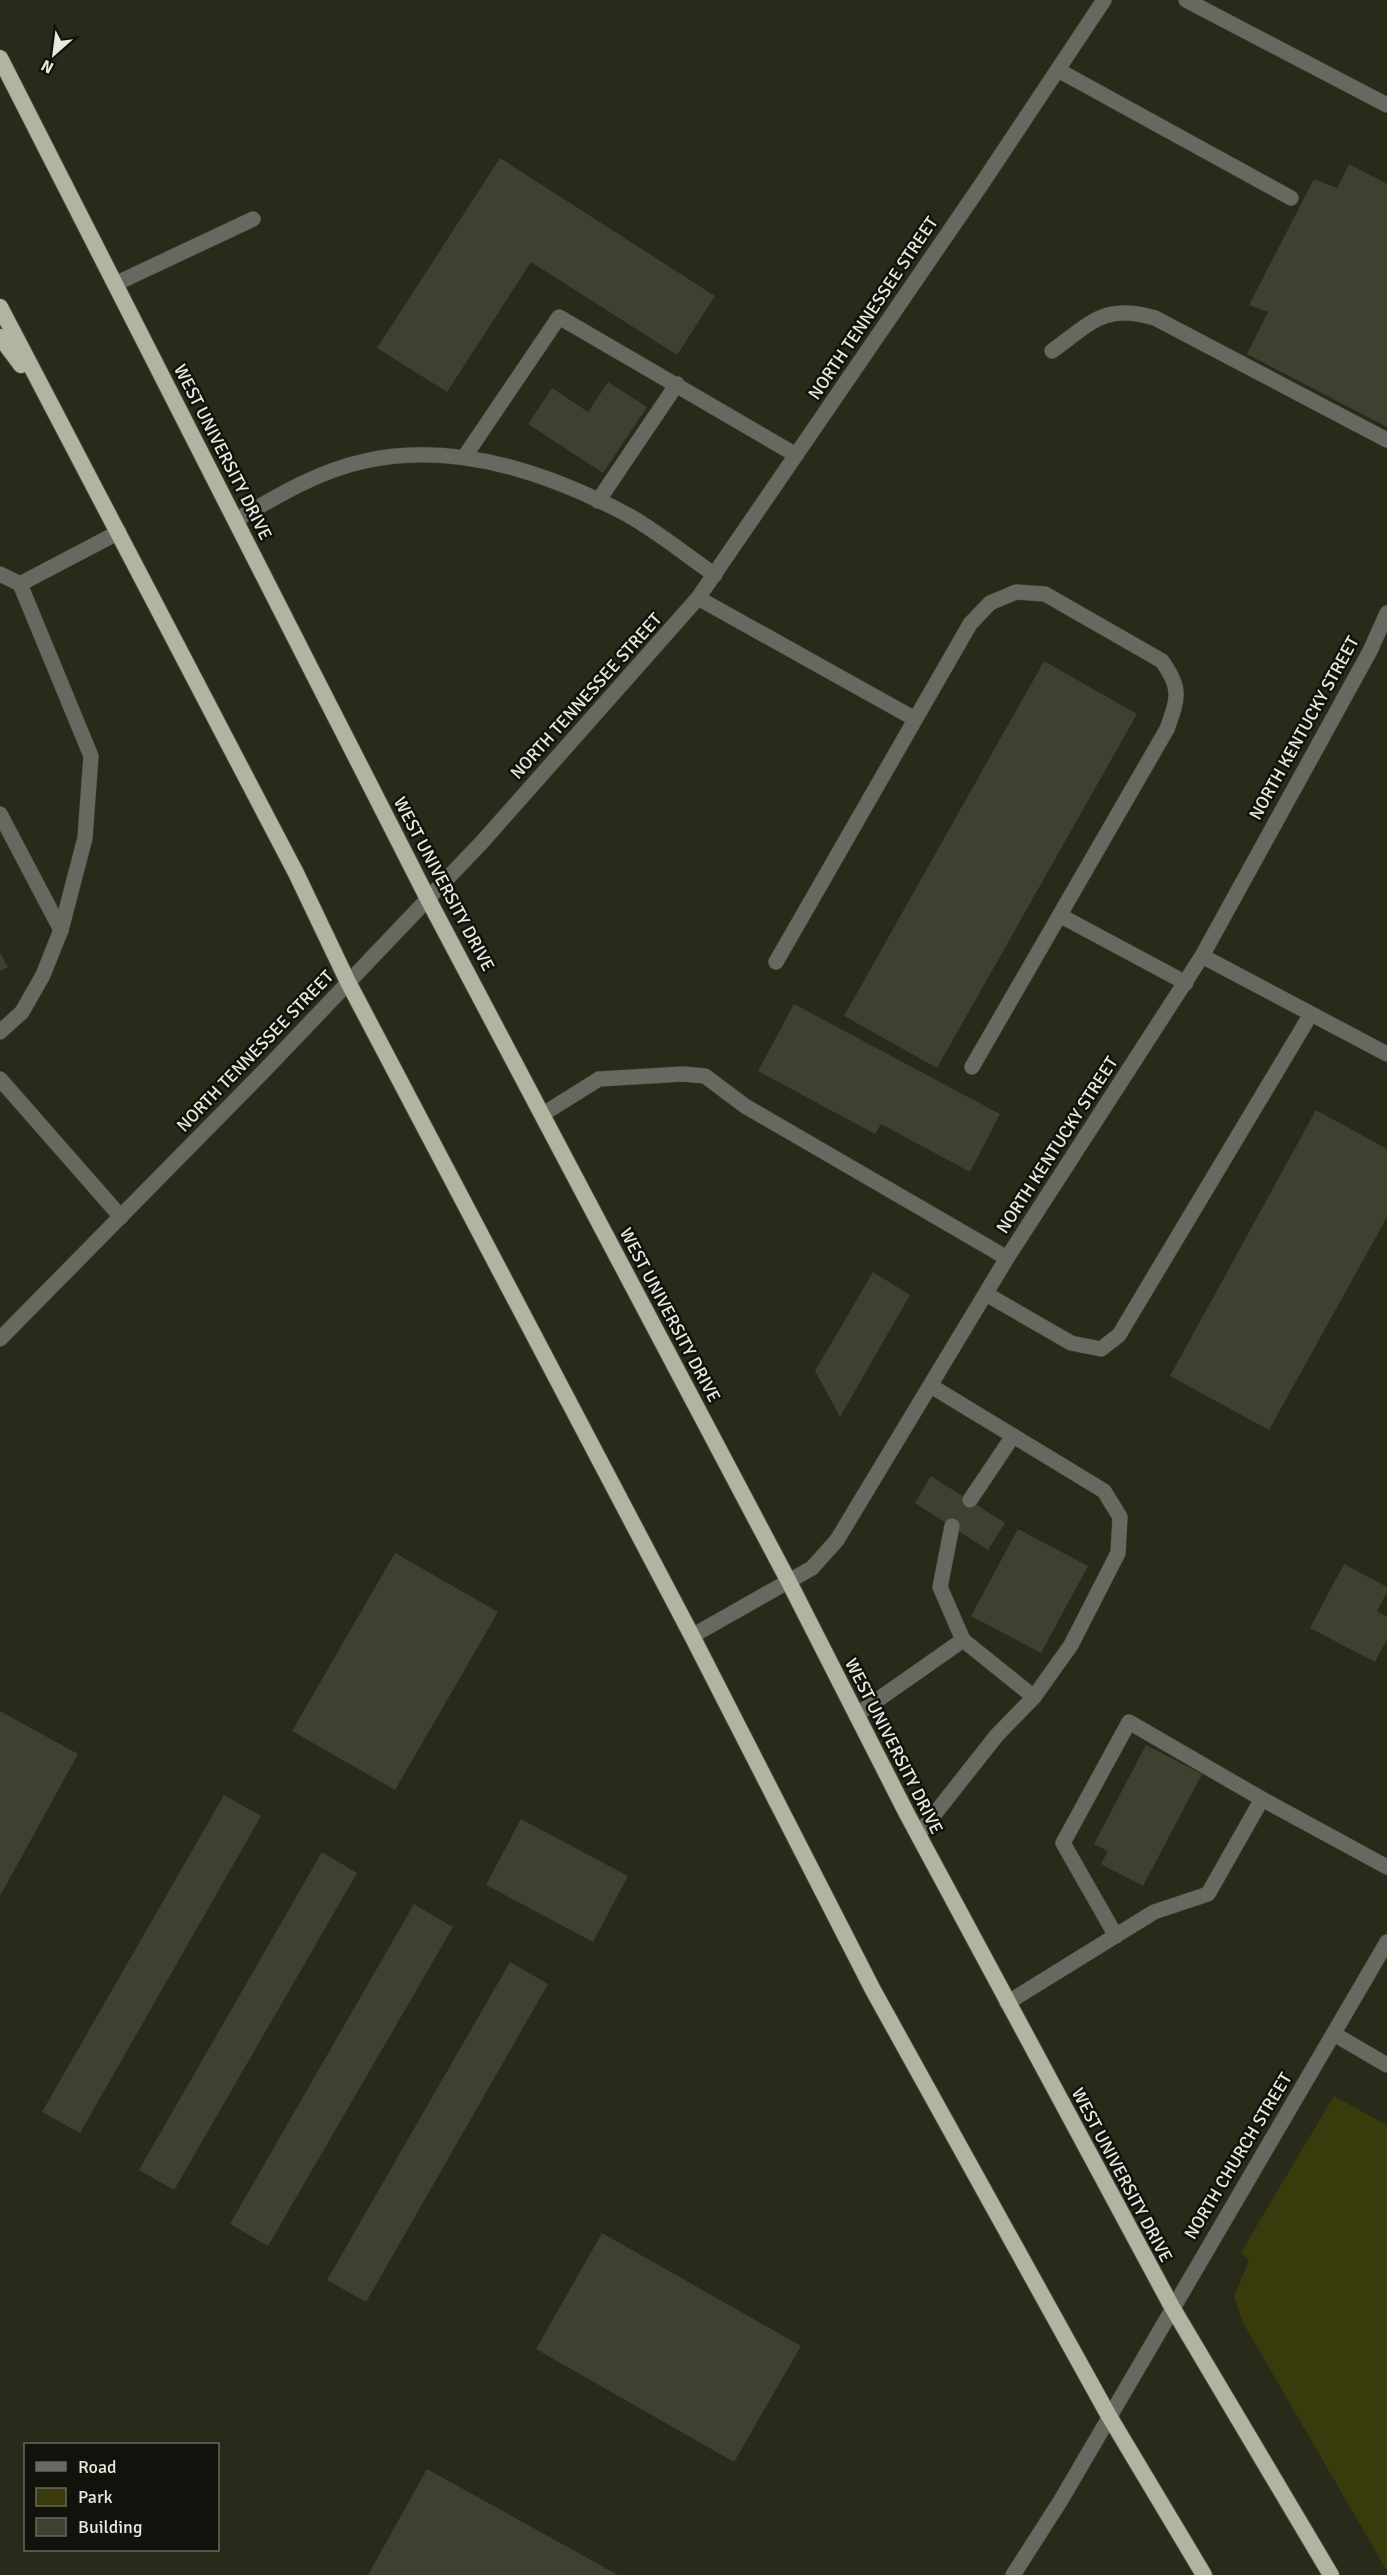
<svg xmlns="http://www.w3.org/2000/svg" width="1387" height="2575" font-family="Signika,sans-serif">
<rect width="100%" height="100%" fill="#282a1a"/>
<!-- green -->
<path fill="#393b0d" d="M1334,2096l53,29v446l-145,-250 -8,-24 15,-37 -8,-8z"/>
<!-- building -->
<g fill="#3f4130">
<path d="M500,158l215,138 -38,59 -146,-93 -84,130 -70,-44z"/>
<path d="M1349,164l38,20v243l-140,-73 21,-42 -19,-7 65,-126 23,9z"/>
<path d="M608,382l39,25 -44,66 -75,-49 24,-36 36,24z"/>
<path d="M1044,661l93,53 -200,354 -93,-52z"/>
<path d="M0,953l8,14 -8,4z"/>
<path d="M794,1004l206,110 -30,58 -89,-48 -6,10 -117,-63z"/>
<path d="M1316,1110l71,39v68l-118,213 -99,-54z"/>
<path d="M873,1272l37,23 -70,122 -25,-46z"/>
<path d="M931,1476l74,47 -17,27 -73,-47z"/>
<path d="M1018,1529l70,37 -47,87 -70,-37z"/>
<path d="M395,1553l103,59 -103,178 -103,-59z"/>
<path d="M1344,1564l43,23v5l-10,19 10,6v22l-12,23 -65,-34z"/>
<path d="M0,1711l78,43 -78,142z"/>
<path d="M1146,1745l56,29 -59,112 -42,-22 7,-13 -14,-7z"/>
<path d="M224,1795l37,21 -181,317 -38,-21z"/>
<path d="M521,1819l107,57 -35,66 -107,-57z"/>
<path d="M322,1852l35,21 -183,317 -35,-20z"/>
<path d="M414,1904l39,23 -185,319 -38,-22z"/>
<path d="M510,1962l38,22 -182,318 -39,-22z"/>
<path d="M602,2233l199,113 -67,116 -198,-113z"/>
<path d="M427,2469l191,106h-250z"/>
</g>
<g fill="none" stroke-linecap="round" stroke-linejoin="round">
<defs>
<g id="service">
<path d="M1058,70l233,128"/>
<path d="M115,284l138,-65"/>
<path d="M1052,351c39,-28 52,-48 103,-33l232,122"/>
<path d="M465,456l94,-139 237,138"/>
<path d="M598,501l79,-117"/>
<path d="M236,520c41,-24 82,-49 129,-59 89,-20 184,12 263,54 30,17 58,40 87,60"/>
<path d="M0,574l20,10 71,172 -6,82 -24,92 -18,45 -21,37 -22,20"/>
<path d="M20,584l99,-52"/>
<path d="M698,598l217,121"/>
<path d="M0,814l61,116"/>
<path d="M1061,916l125,67"/>
<path d="M776,962l194,-338 20,-21 26,-11 29,2 117,67c20,28 16,37 5,68l-195,338"/>
<path d="M0,1079l121,138"/>
<path d="M543,1114l56,-35 84,-5 22,2 40,30 262,152"/>
<path d="M986,1294l85,49 30,6 18,-14 192,-321"/>
<path d="M970,1500l43,-64"/>
<path d="M963,1640l71,57"/>
<path d="M856,1715l107,-75 -23,-53 12,-61"/>
<path d="M918,1835l79,-100 37,-38 37,-52 47,-92 2,-36 -16,-26 -173,-105"/>
<path d="M1116,1936l-53,-93 66,-121 133,77"/>
<path d="M1007,2003l147,-91 54,-18 54,-95 125,68"/>
<path d="M1334,2034l53,31"/>
</g>
<g id="minor">
<path d="M1186,0l201,105"/>
<path d="M1202,956l185,98"/>
<path d="M692,1636l120,-68 25,-28 170,-282 195,-302 168,-305 17,-38"/>
<path d="M1013,2575l48,-75 326,-558"/>
</g>
<path id="tertiary" d="M0,1339l264,-268 219,-230 215,-243 283,-413 123,-185"/>
<g id="trunk">
<path d="M0,58l428,841 361,683 118,232 265,493 159,268"/>
<path d="M0,307l296,566 52,109 344,654 181,354 236,426 95,159"/>
<path d="M0,337l21,28"/>
</g>
</defs>
<!-- service casing -->
<use href="#service" stroke="#434536" stroke-width="16"/>
<!-- minor casing -->
<use href="#minor" stroke="#434536" stroke-width="16"/>
<!-- tertiary casing -->
<use href="#tertiary" stroke="#434536" stroke-width="16"/>
<!-- trunk casing -->
<use href="#trunk" stroke="#434536" stroke-width="18"/>
<!-- service -->
<use href="#service" stroke="#676860" stroke-width="15"/>
<!-- minor -->
<use href="#minor" stroke="#676860" stroke-width="15"/>
<!-- tertiary -->
<use href="#tertiary" stroke="#676860" stroke-width="15"/>
<!-- trunk -->
<use href="#trunk" stroke="#b2b4a2" stroke-width="16"/>
</g>
<g text-anchor="middle" stroke-width="5" stroke-linejoin="round" paint-order="stroke">
<!-- street labels -->
<g font-size="18" fill="#e8e9df" stroke="#11120b">
<text transform="translate(873 308) rotate(-56)" y="6">NORTH TENNESSEE STREET</text>
<text transform="translate(223 452) rotate(63)" y="6">WEST UNIVERSITY DRIVE</text>
<text transform="translate(586 696) rotate(-48)" y="6">NORTH TENNESSEE STREET</text>
<text transform="translate(1304 728) rotate(-61)" y="6">NORTH KENTUCKY STREET</text>
<text transform="translate(444 884) rotate(62)" y="6">WEST UNIVERSITY DRIVE</text>
<text transform="translate(255 1051) rotate(-46)" y="6">NORTH TENNESSEE STREET</text>
<text transform="translate(1057 1145) rotate(-57)" y="6">NORTH KENTUCKY STREET</text>
<text transform="translate(670 1315) rotate(62)" y="6">WEST UNIVERSITY DRIVE</text>
<text transform="translate(894 1746) rotate(63)" y="6">WEST UNIVERSITY DRIVE</text>
<text transform="translate(1238 2156) rotate(-59)" y="6">NORTH CHURCH STREET</text>
<text transform="translate(1122 2175) rotate(62)" y="6">WEST UNIVERSITY DRIVE</text>
</g>
</g>
<!-- legend -->
<rect x="24" y="2443" width="195" height="108" fill="#11120b" stroke="#676860" stroke-width="1.5"/>
<rect x="36" y="2462" width="30" height="9" fill="#676860" stroke="#676860" stroke-width="1.5"/>
<text x="78" y="2473" font-size="18" fill="#e8e9df">Road</text>
<rect x="36" y="2488" width="30" height="18" fill="#393b0d" stroke="#676860" stroke-width="1.5"/>
<text x="78" y="2503" font-size="18" fill="#e8e9df">Park</text>
<rect x="36" y="2518" width="30" height="18" fill="#3f4130" stroke="#676860" stroke-width="1.5"/>
<text x="78" y="2533" font-size="18" fill="#e8e9df">Building</text>
<!-- north arrow -->
<g transform="translate(54 54) rotate(208)" stroke="#11120b" stroke-width="4.5" paint-order="stroke">
<path d="M0-4.5L10 22L0 15L-10 22Z" fill="#e8e9df"/>
<text y="-9" font-size="16" font-weight="bold" text-anchor="middle" fill="#e8e9df">N</text>
</g>
</svg>
